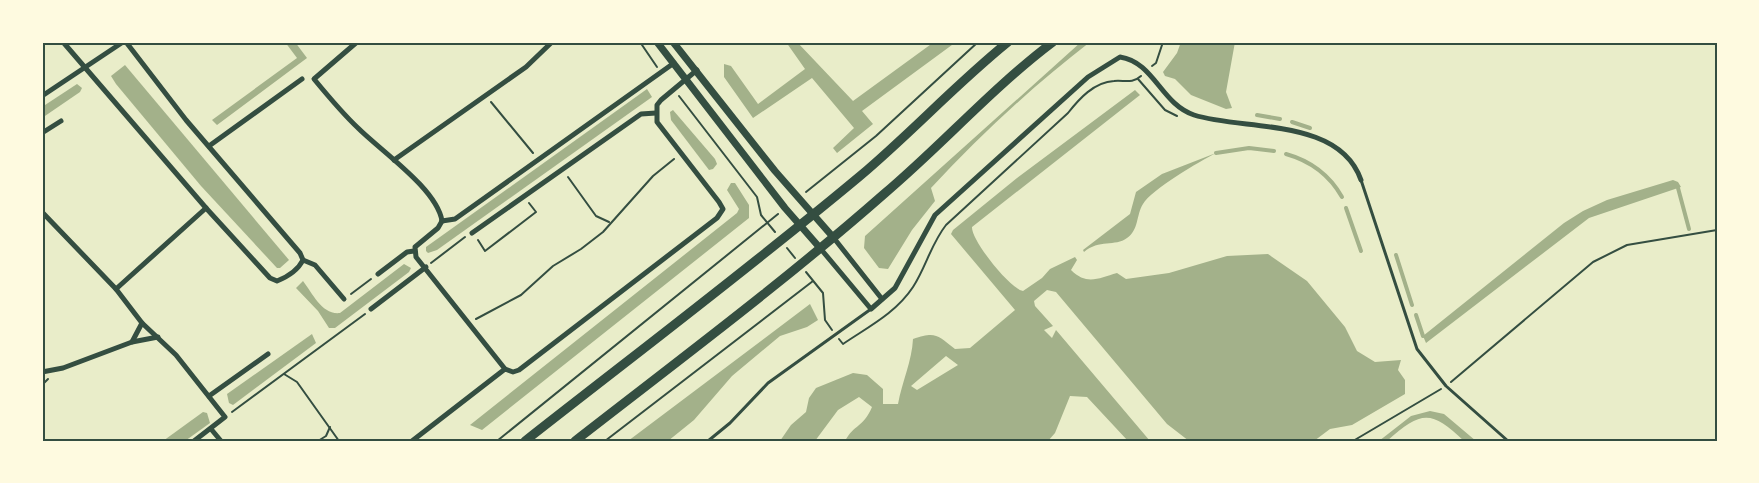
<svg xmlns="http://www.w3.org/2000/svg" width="1759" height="483" font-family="Overpass,sans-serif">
<rect width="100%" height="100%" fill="#e9edc9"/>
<!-- water -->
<g fill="#a3b18a" fill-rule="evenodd">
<path d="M285,42h10l12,16 -90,67 -5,-5 85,-62z"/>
<path d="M786,42h11l56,59 81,-59h22l-94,69 11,13 -36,29 -4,-5 21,-20 -42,-50 -59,40 -29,-41v-13l7,2 27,38 47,-35z"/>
<path d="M1081,42h9c-57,44 -110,93 -159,146l4,13 -23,29 -24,39 -9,-1 -15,-20 1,-12z"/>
<path d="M1181,42h54l-9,50 6,16 -6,1 -35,-14 -16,-16 -10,-3 -2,-4 14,-19z"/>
<path d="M125,65l164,195 -9,8h-3l-76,-82 -85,-102 -5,-8z"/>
<path d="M77,84l5,4 -2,4 -38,26v-11z"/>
<path d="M647,89l5,8 -215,153 -9,3 -2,-2v-4z"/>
<path d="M1135,90l5,5 -168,132c-1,13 38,62 51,64l19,-13 8,-9 25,-12 2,3 -6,10c16,16 28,8 46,3l9,6 43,-6 58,-17 41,-2 39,27 38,46 12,24 18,11 26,-2 -3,10 7,10v14l-53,31 -22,4 -16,12h-125l-22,-17 -111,-132 -9,-2 -13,11 1,5 18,20 -9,4 8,8 4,-8 94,111h-22l-41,-44 -17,-1 -15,37 -7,8h-203c9,-17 18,-13 27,-34l-13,-10 -21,13 -23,31h-35l11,-16 15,-13 3,-14 7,-10 37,-15 14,2 16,14v15h15c4,-22 14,-43 15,-65 23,-8 24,-4 42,10l15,-1 45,-38 -64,-76 2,-4 64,-52zM946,356l12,9 -41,25 -6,-4z"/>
<path d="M673,110l42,49 2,5 -4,5 -4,1 -38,-50 -1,-8z"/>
<path d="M1216,153c-16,8 -65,37 -73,51 -7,11 -4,26 -16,34 -12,9 -28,1 -43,14l-1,-2 47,-36 6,-22 26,-18z"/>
<path d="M1673,180l5,2 3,5 -92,31 -163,125 -3,-7 141,-113 19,-12 24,-11z"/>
<path d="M731,183h4l14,22v13l-267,212 -12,-5 267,-212 2,-4 -12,-19z"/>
<path d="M404,264l7,4 -2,4 -74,56h-6l-11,-17 -22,-23 7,-7c10,13 19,34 37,32z"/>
<path d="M810,304l8,16 -11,7 -27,9 -48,40 -38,44 -26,21h-40z"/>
<path d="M312,334l4,9 -83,62 -4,-2 -2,-9z"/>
<path d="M1430,411l14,3 32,27h-12c-33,-31 -42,-31 -77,0h-8l32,-25z"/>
<path d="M203,412l4,1 3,10 -25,18h-22z"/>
</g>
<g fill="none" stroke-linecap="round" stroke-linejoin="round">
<!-- stream -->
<g stroke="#a3b18a" stroke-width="4">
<path d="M1257,115l23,4"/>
<path d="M1292,122l18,6"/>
<path d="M1216,153l33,-5 25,3"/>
<path d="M1286,154c25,7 43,20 56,43"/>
<path d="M1678,188l11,41"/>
<path d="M1346,208l15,43"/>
<path d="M1396,255l16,50"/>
<path d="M1416,315l7,21"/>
</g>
<!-- path -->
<g stroke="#344e41" stroke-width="2">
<path d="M640,42l17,25"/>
<path d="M1152,66l4,-3 7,-21"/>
<path d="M1138,79l27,31 12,6"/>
<path d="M679,96l78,101 4,18 14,17"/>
<path d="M491,102l42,51"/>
<path d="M568,177l28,39 13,6"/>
<path d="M806,192l70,-56 102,-94"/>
<path d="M478,240l7,11 51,-39 -7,-9"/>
<path d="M787,248l8,10"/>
<path d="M431,263l34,-26"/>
<path d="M806,272l17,21 2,27 7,10"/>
<path d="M351,294l20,-15"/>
<path d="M476,319l45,-24 32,-29 28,-17 22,-17 50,-56 21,-17"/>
<path d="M839,339l4,5c25,-17 53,-31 70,-57 13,-20 18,-43 33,-62l122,-112c11,-14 26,-31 46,-32 11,-1 18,3 27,-5"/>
<path d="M284,374l13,8 42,59"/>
<path d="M1451,382l142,-120 34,-17 90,-15"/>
<path d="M42,385l6,-6"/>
<path d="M232,412l133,-98"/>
<path d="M318,441l8,-5 4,-9"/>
<path d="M497,441l281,-227"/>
<path d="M605,441l208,-160"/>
<path d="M1353,441l88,-52"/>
</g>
<!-- service -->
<g stroke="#344e41" stroke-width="3">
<path d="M1361,180l56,169 29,37 62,55"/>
<path d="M708,441l22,-18 38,-40 103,-74"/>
</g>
<!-- minor -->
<g stroke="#344e41" stroke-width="5">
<path d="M63,42l143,166 64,70 7,3c10,-4 21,-11 26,-21l-3,-7 -114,-133 -60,-78"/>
<path d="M357,42l-43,37c14,17 28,34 44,49 23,23 79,61 84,93"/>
<path d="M42,96l81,-54"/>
<path d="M42,133l19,-12"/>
<path d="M209,146l93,-67"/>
<path d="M394,160l132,-93 26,-25"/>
<path d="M42,212l74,77 26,34 34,32 49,62 -31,24"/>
<path d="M442,221l13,-2 219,-156"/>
<path d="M442,221l-4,7 -23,19 1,10 89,112"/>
<path d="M472,233l169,-119 15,-1"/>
<path d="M833,237l49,62"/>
<path d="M820,248l51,61 24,-21 40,-73 153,-138 32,-20c34,5 41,47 74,58 51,16 145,2 167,65"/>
<path d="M303,260l12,5 29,34"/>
<path d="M378,274l29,-22 7,-1"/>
<path d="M116,289l90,-81"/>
<path d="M371,309l55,-42"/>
<path d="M132,342l26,-5"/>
<path d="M42,372l21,-4 69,-26 10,-19"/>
<path d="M209,396l59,-42"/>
<path d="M211,429l10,12"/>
<path d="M412,441l93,-72 8,3 6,-2 198,-152 6,-9 -4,-7 -62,-80v-17l4,-5 36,-30"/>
</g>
<!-- tertiary -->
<g stroke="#344e41" stroke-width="7">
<path d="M657,42l128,166 35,40"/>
<path d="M673,42l102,129 58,66"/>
</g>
<!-- primary -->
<g stroke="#344e41" stroke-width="9">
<path d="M525,441c112,-88 226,-174 335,-265 51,-43 96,-92 148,-134"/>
<path d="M575,441c104,-81 210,-160 309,-247 58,-49 108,-106 169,-152"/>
</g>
</g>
<!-- border -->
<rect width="1759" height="483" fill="none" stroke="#fefae0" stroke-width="87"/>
<rect x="44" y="44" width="1672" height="396" fill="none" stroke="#344e41" stroke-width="2"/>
</svg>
